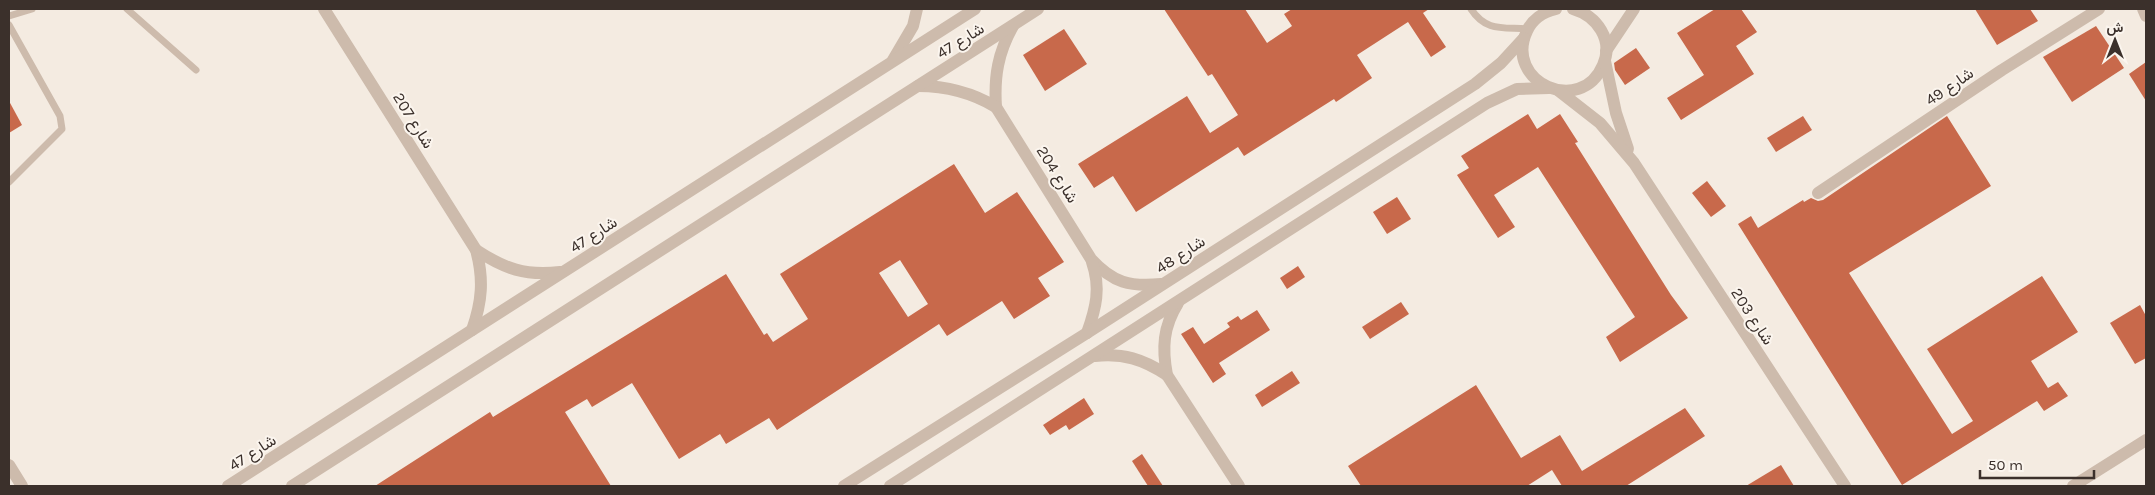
<svg xmlns="http://www.w3.org/2000/svg" width="2155" height="495" font-family="Karla,Vazirmatn,sans-serif">
<rect width="100%" height="100%" fill="#f4ebe1"/>
<!-- building -->
<g fill="#c8694b" fill-rule="evenodd">
<path d="M1164,9h81l22,34 25,-17 -8,-12 8,-5h137l-6,4 23,34 -15,10 -23,-35 -51,33 15,23 -36,24 -2,-3 -90,57 -6,-9 -102,65 -23,-36 -19,12 -16,-24 109,-68 23,37 28,-18 -26,-41 -4,2z"/>
<path d="M1715,9h26l16,23 -21,14 18,28 -73,46 -14,-22 37,-23 -27,-42z"/>
<path d="M1975,9h55l8,12 -41,24z"/>
<path d="M2096,26l28,42 -52,34 -29,-45z"/>
<path d="M1064,29l23,35 -42,27 -22,-36z"/>
<path d="M1636,48l14,20 -25,17 -10,-15 -1,-7z"/>
<path d="M2146,62v39l-17,-27z"/>
<path d="M9,101l13,24 -13,8z"/>
<path d="M1528,114l9,15 23,-15 18,28 -3,1 96,152 17,23 -68,44 -14,-25 29,-20 -97,-150 -44,28 21,32 -17,11 -41,-63 12,-7 -8,-12z"/>
<path d="M1803,116l9,14 -36,22 -9,-14z"/>
<path d="M1947,116l44,70 -142,87 103,161 21,-13 -46,-72 115,-73 36,56 -47,29 17,27 10,-6 10,14 -24,15 -7,-10 -135,84 -164,-261 13,-8 7,12 45,-28 1,2 7,-4 7,3 5,-1z"/>
<path d="M954,164l31,49 32,-21 47,70 -26,16 12,18 -36,23 -12,-18 -55,35 -8,-12 -162,106 -8,-12 -43,26 -6,-10 -41,25 -47,-76 -40,24 -5,-8 -22,13 46,74h-236l115,-74 3,5 233,-143 38,61 3,-2 6,9 35,-23 -28,-45zM900,260l28,44 -20,13 -29,-44z"/>
<path d="M1707,181l19,25 -15,11 -19,-24z"/>
<path d="M1397,197l14,22 -24,15 -14,-22z"/>
<path d="M1298,266l7,11 -18,12 -7,-11z"/>
<path d="M1401,302l8,12 -39,25 -8,-12z"/>
<path d="M2140,305l6,11v42l-11,6 -25,-41z"/>
<path d="M1257,310l13,20 -51,33 7,11 -13,9 -32,-49 12,-7 11,17 26,-17 -3,-4 11,-7 3,4z"/>
<path d="M1292,371l8,12 -38,24 -7,-12z"/>
<path d="M1476,385l45,73 39,-23 22,36 103,-63 20,28 -79,50h-64l-10,-16 -25,16h-166l-13,-20z"/>
<path d="M1084,398l10,16 -25,16 -3,-5 -16,10 -7,-10z"/>
<path d="M1142,454l21,32h-15l-16,-25z"/>
<path d="M1781,465l13,21h-48z"/>
</g>
<g fill="none" stroke-linecap="round" stroke-linejoin="round">
<!-- service -->
<g stroke="#cdbbac" stroke-width="7">
<path d="M127,9l69,61"/>
<path d="M1471,9c15,23 32,18 57,20"/>
<path d="M9,16l23,-7"/>
<path d="M9,25l51,91 2,13 -53,53"/>
</g>
<!-- minor -->
<g stroke="#cdbbac" stroke-width="12">
<path d="M324,9l152,241c8,29 6,52 -4,80"/>
<path d="M1556,9c-13,3 -24,11 -29,22 -24,51 54,86 76,34 11,-25 -6,-49 -30,-56"/>
<path d="M2143,9l3,7"/>
<path d="M1013,26c-15,27 -19,50 -17,81l95,152c22,24 39,28 70,25"/>
<path d="M1606,51l28,-42"/>
<path d="M893,60l20,-34 4,-17"/>
<path d="M1605,61l11,52 12,36"/>
<path d="M918,86c29,0 53,6 78,21"/>
<path d="M1559,91l41,32 34,40 211,323"/>
<path d="M1818,193l184,-123 97,-61"/>
<path d="M476,250c29,19 49,26 84,22"/>
<path d="M1178,303c-15,24 -16,45 -11,72l72,111"/>
<path d="M1087,333c9,-25 14,-45 5,-71"/>
<path d="M1095,356c28,-3 48,3 72,19"/>
<path d="M9,465l13,21"/>
<path d="M228,486l747,-477"/>
<path d="M292,486l746,-477"/>
<path d="M844,486l243,-153 388,-249 26,-21 23,-25"/>
<path d="M890,486l597,-383 30,-14 32,-1"/>
<path d="M2073,486l73,-46"/>
</g>
</g>
<g text-anchor="middle" stroke-width="4" stroke-linejoin="round" paint-order="stroke">
<!-- street labels -->
<g font-size="16" fill="#3b302b" stroke="#fbf5ee">
<text transform="translate(960 40) rotate(-32)" y="6">شارع 47</text>
<text transform="translate(1949 86) rotate(-34)" y="6">شارع 49</text>
<text transform="translate(414 120) rotate(58)" y="6">شارع 207</text>
<text transform="translate(1058 174) rotate(58)" y="6">شارع 204</text>
<text transform="translate(593 234) rotate(-33)" y="6">شارع 47</text>
<text transform="translate(1180 254) rotate(-33)" y="6">شارع 48</text>
<text transform="translate(1753 316) rotate(57)" y="6">شارع 203</text>
<text transform="translate(252 452) rotate(-33)" y="6">شارع 47</text>
</g>
</g>
<!-- border -->
<rect width="2155" height="495" fill="none" stroke="#3b302b" stroke-width="20"/>
<!-- north arrow -->
<g transform="translate(2115 40)" stroke="#fbf5ee" stroke-width="4" paint-order="stroke">
<path d="M0-4L9 19L0 12L-9 19Z" fill="#3b302b"/>
<text y="-8" font-size="14" font-weight="bold" text-anchor="middle" fill="#3b302b">ش</text>
</g>
<!-- scale -->
<path d="M1980 470v8h114v-8" fill="none" stroke="#3b302b" stroke-width="2.5"/>
<text x="1988" y="470" font-size="15" fill="#3b302b" stroke="#fbf5ee" stroke-width="4" paint-order="stroke">50 m</text>
</svg>
